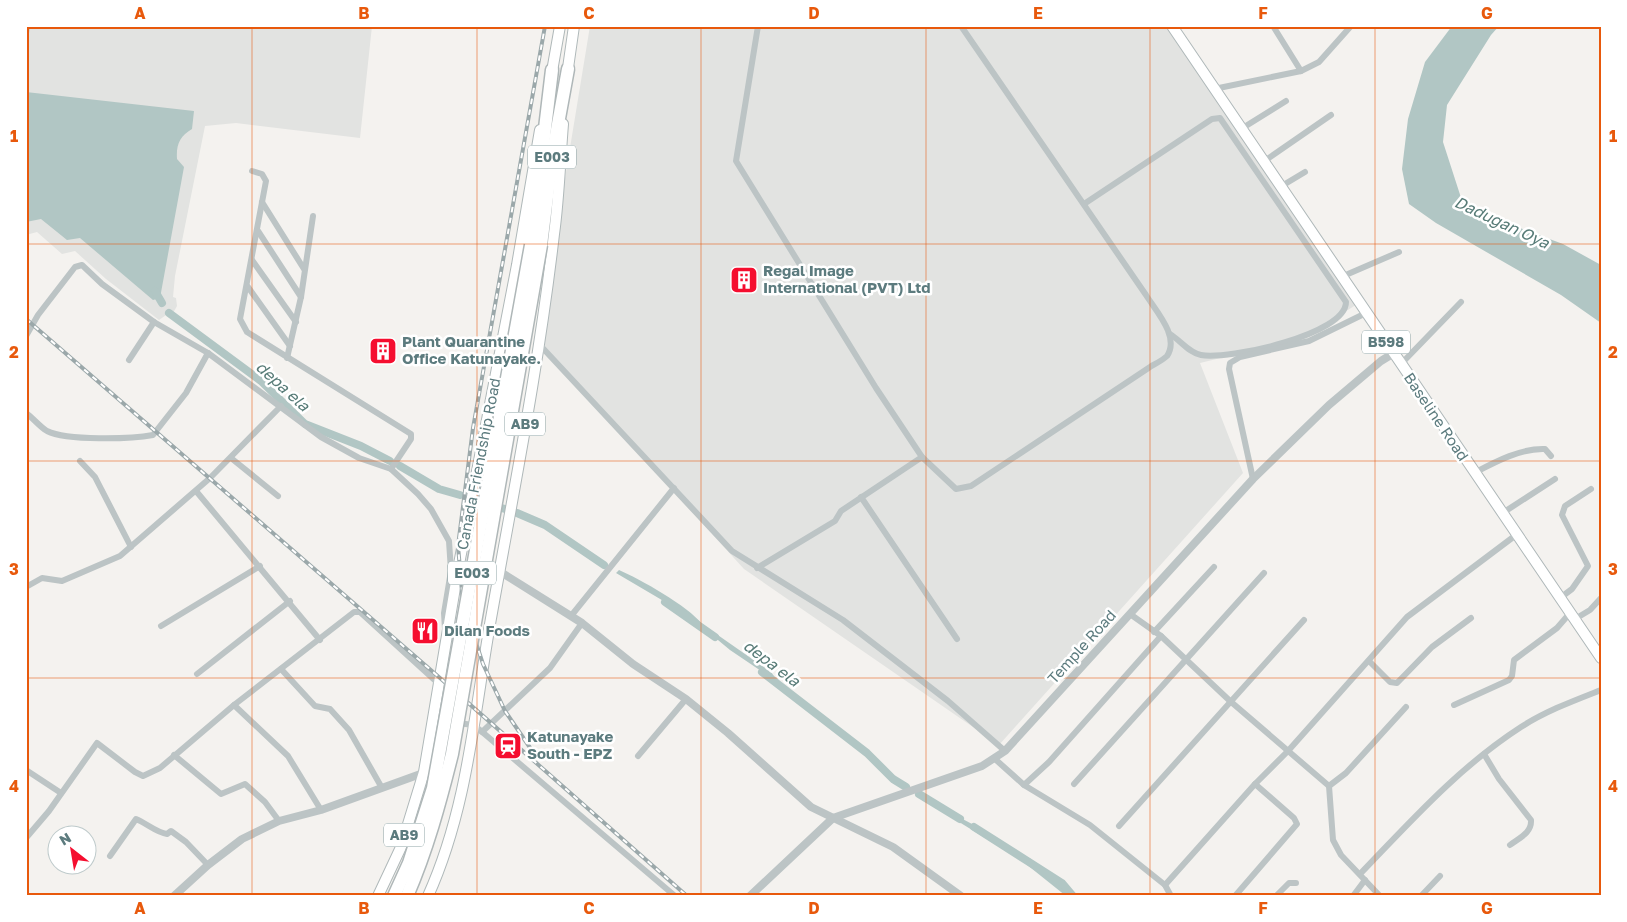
<svg xmlns="http://www.w3.org/2000/svg" width="1627" height="922" font-family="'Golos Text',sans-serif">
<rect width="100%" height="100%" fill="#f4f2ef"/>
<!-- built -->
<g fill="#e2e3e1">
<path d="M26,26h346l-12,112 -124,-15 -31,3 -30,150 -2,21 3,1 1,8 -4,7h-4l-10,7 -53,-41 -31,-28 -13,3 -25,-22 -11,3z"/>
<path d="M590,26h577l192,277 -56,35 -103,25 43,110 -244,272 -255,-176 -206,-226z"/>
</g>
<!-- water -->
<g fill="#b1c6c4">
<path d="M1452,26h47l-8,9 -44,70 -4,37 21,65 99,37 38,21v58l-40,-28 -125,-72 -27,-19 -7,-35 6,-50 17,-57z"/>
<path d="M26,92l168,19 -2,18c-12,7 -16,15 -15,30l7,8 -24,131 -7,2 -73,-62 -13,2 -26,-21 -15,3z"/>
<path d="M619,570c21,9 69,36 83,54l69,48 8,11 -49,-33 -41,-34 -73,-43z"/>
<path d="M953,814l21,11 21,16 36,18 9,10 37,27h-11l-45,-36 -70,-43z"/>
</g>
<g fill="none" stroke-linecap="round" stroke-linejoin="round">
<!-- stream -->
<path stroke="#b1c6c4" stroke-width="2" d="M26,48l3,-22"/>
<!-- canal -->
<g stroke="#b1c6c4" stroke-width="8">
<path d="M155,291l7,12"/>
<path d="M169,313l92,68 44,43 56,22 29,15"/>
<path d="M400,466l39,23 21,6"/>
<path d="M478,501l27,8"/>
<path d="M517,513l28,12 59,40"/>
<path d="M665,602l50,35"/>
<path d="M762,672l105,81 26,26 13,8"/>
<path d="M919,794l41,25"/>
<path d="M974,827l88,56 11,13"/>
</g>
<defs>
<g id="primary">
<path d="M1172,26l429,632"/>
<path d="M567,75l7,-49"/>
<path d="M551,77l9,-51"/>
<path d="M378,896l23,-49 23,-75 35,-208 58,-299 23,-135"/>
<path d="M428,896c39,-86 46,-180 62,-272 23,-130 49,-259 64,-390 5,-36 6,-73 9,-110"/>
</g>
<g id="motorway">
<path d="M531,245l21,-175"/>
<path d="M541,245l11,-88 16,-88"/>
</g>
</defs>
<!-- primary casing -->
<use href="#primary" stroke="#afb8b9" stroke-width="12"/>
<!-- motorway casing -->
<use href="#motorway" stroke="#afb7b8" stroke-width="15"/>
<!-- minor -->
<g stroke="#bcc4c5" stroke-width="6">
<path d="M758,26l-22,135 140,227 46,69 34,32 15,-3 179,-119c5,-3 13,-7 17,-11 13,-19 -11,-45 -21,-61l-185,-269"/>
<path d="M1273,26l28,45"/>
<path d="M1214,89l87,-18 18,-9 32,-36"/>
<path d="M1241,129l45,-28"/>
<path d="M1263,162l68,-47"/>
<path d="M252,171l10,3 4,7 -26,138 7,13 164,102v5l-20,30"/>
<path d="M1280,187l25,-15"/>
<path d="M262,202l42,67"/>
<path d="M1084,204l128,-85 8,-1 126,184c0,33 -118,58 -145,53 -12,-2 -21,-15 -31,-21"/>
<path d="M258,231l43,66"/>
<path d="M252,260l44,62"/>
<path d="M1341,277l58,-25"/>
<path d="M248,287l42,59"/>
<path d="M26,336l12,-21 37,-48 7,-2 20,19 52,38 54,31 113,84 38,21 32,11 27,25 13,15 18,32 2,30 -7,42 1,16"/>
<path d="M538,343l194,208 111,69 105,81 57,50"/>
<path d="M287,358l14,-61 12,-81"/>
<path d="M129,360l25,-38"/>
<path d="M1401,364l60,-62"/>
<path d="M26,413c7,5 14,14 21,18 20,10 84,8 106,4l33,-42 22,-40"/>
<path d="M231,458l47,38"/>
<path d="M80,461l15,16 36,70"/>
<path d="M1474,473c21,-11 47,-25 71,-24l6,7"/>
<path d="M1253,479l-24,-110 1,-6 10,-6 69,-16 57,-28"/>
<path d="M196,491l124,149"/>
<path d="M861,497l96,142"/>
<path d="M1501,514l54,-35"/>
<path d="M757,568l78,-47 6,-10 81,-54"/>
<path d="M26,587l16,-9 20,3 58,-25 90,-78 71,-72"/>
<path d="M1560,598l12,-9 16,-23 -26,-51 3,-9 26,-17"/>
<path d="M1130,614l31,22 69,65 99,85 4,54 8,15 39,41"/>
<path d="M571,616l103,-128"/>
<path d="M1575,619l15,-9 11,-12"/>
<path d="M161,626l99,-60"/>
<path d="M1154,632l60,-65"/>
<path d="M1369,661l21,21 7,1 35,-36 39,-29"/>
<path d="M281,669l34,37 15,3 19,21 33,58"/>
<path d="M197,674l93,-73"/>
<path d="M234,705l54,51 33,54"/>
<path d="M1454,705l55,-25 3,-4 2,-16 43,-32 13,-15"/>
<path d="M457,723l17,2 201,171"/>
<path d="M482,732l68,-64 32,-45"/>
<path d="M1484,754l15,25 32,41c1,13 -12,18 -21,25"/>
<path d="M174,755l47,39 24,-10 20,18 14,19"/>
<path d="M638,756l48,-57"/>
<path d="M995,759l29,26 66,40 75,60 6,11"/>
<path d="M26,770l35,23"/>
<path d="M1074,784l190,-211"/>
<path d="M1024,785l25,-23 112,-126"/>
<path d="M1329,786l17,-13 60,-66"/>
<path d="M1119,826l185,-206"/>
<path d="M26,838l23,-27 48,-68 38,29 8,4 17,-8 74,-63 120,-93h6l79,72"/>
<path d="M110,856l26,-37c10,4 21,14 31,15l4,-3 15,11 22,23"/>
<path d="M1360,874c51,-53 99,-107 161,-147 25,-16 52,-26 80,-37"/>
<path d="M1165,885l90,-101 33,-33 119,-134 109,-82"/>
<path d="M1235,896l62,-72 -3,-6 -39,-34"/>
<path d="M1276,896l13,-13h7"/>
<path d="M1353,896l12,-16"/>
<path d="M1421,896l19,-20"/>
</g>
<!-- tertiary -->
<g stroke="#bcc4c5" stroke-width="8">
<path d="M499,571l83,52 51,41 53,35 42,34 83,74 82,40 68,49"/>
<path d="M174,896l34,-31 34,-26 37,-18 42,-11 105,-38"/>
<path d="M750,896l83,-78 149,-52 23,-15 248,-272 76,-74 52,-44 13,-8"/>
</g>
<!-- primary -->
<use href="#primary" stroke="#fff" stroke-width="10"/>
<!-- motorway -->
<use href="#motorway" stroke="#fff" stroke-width="12"/>
<defs>
<g id="rail">
<path d="M26,319l414,359 247,218"/>
<path d="M533,752l-28,-41 -22,-47 -20,-61 -5,-57 15,-118 72,-402"/>
</g>
</defs>
<!-- rail casing -->
<use href="#rail" stroke="#9ba8aa" stroke-width="4"/>
<!-- rail -->
<use href="#rail" stroke="#fff" stroke-width="2" stroke-dasharray="5.5" stroke-linecap="butt"/>
<defs>
<g id="motorway-bridge">
<path d="M394,896l15,-33 24,-75 98,-543"/>
<path d="M407,896c20,-46 33,-94 45,-142l89,-509"/>
</g>
</defs>
<!-- motorway-bridge casing -->
<use href="#motorway-bridge" stroke="#afb7b8" stroke-width="15" stroke-linecap="butt"/>
<!-- motorway-bridge -->
<use href="#motorway-bridge" stroke="#fff" stroke-width="12"/>
</g>
<!-- grid -->
<path fill="none" stroke="#e8590c" stroke-width="1" stroke-opacity="0.55" d="M252,26v870M477,26v870M701,26v870M926,26v870M1150,26v870M1375,26v870M26,244h1575M26,461h1575M26,678h1575"/>
<!-- icons -->
<defs>
<symbol id="building-square" viewBox="-11 -11 22 22"><rect x="-9" y="-9" width="18" height="18" rx="4" fill="#f50e2f" stroke="#fff"/><path d="M-4-6H4V6H1V3H-1V6H-4ZM-2.5-4.3h1.7v1.8h-1.7ZM.8-4.3h1.7v1.8H.8ZM-2.5-1h1.7V.8h-1.7ZM.8-1h1.7V.8H.8Z" fill="#fff"/></symbol>
<symbol id="restaurant-square" viewBox="-11 -11 22 22"><rect x="-9" y="-9" width="18" height="18" rx="4" fill="#f50e2f" stroke="#fff"/><path d="M-5-6h1v4h1v-4h1v4h1v-4h1v5L-1.5 .5V6h-2V.5L-5-1ZM5-6V6H3V1.5H1.5Q1.5-4 5-6Z" fill="#fff"/></symbol>
<symbol id="station-square" viewBox="-11 -11 22 22"><rect x="-9" y="-9" width="18" height="18" rx="4" fill="#f50e2f" stroke="#fff"/><path d="M-3-6H3Q5-6 5-4V2Q5 4 3 4L4.5 6H3L1.5 4h-3L-3 6H-4.5L-3 4Q-5 4-5 2V-4Q-5-6-3-6ZM-3.5-4v3h7v-3ZM-3.5 1v1.5H-2V1ZM2 1v1.5H3.5V1Z" fill="#fff"/></symbol>
</defs>
<g fill-rule="evenodd">
<use href="#building-square" x="728" y="264" width="32" height="32"/>
<use href="#building-square" x="367" y="335" width="32" height="32"/>
<use href="#restaurant-square" x="409" y="615" width="32" height="32"/>
<use href="#station-square" x="492" y="730" width="32" height="32"/>
</g>
<g text-anchor="middle" stroke-width="5" stroke-linejoin="round" paint-order="stroke">
<!-- shield labels -->
<g fill="#fff" stroke="#8da3a5" stroke-width="1">
<rect x="528" y="145.5" width="48" height="23" rx="4"/>
<rect x="1362" y="330.5" width="48" height="23" rx="4"/>
<rect x="505" y="412.5" width="40" height="23" rx="4"/>
<rect x="448" y="561.5" width="48" height="23" rx="4"/>
<rect x="384" y="823.5" width="40" height="23" rx="4"/>
</g>
<g font-size="14" font-weight="bold" fill="#5c7b7e">
<text x="552" y="162">E003</text>
<text x="1386" y="347">B598</text>
<text x="525" y="429">AB9</text>
<text x="472" y="578">E003</text>
<text x="404" y="840">AB9</text>
</g>
<!-- poi labels -->
<g font-size="15" font-weight="bold" fill="#5c7b7e" stroke="#fff" text-anchor="start">
<text x="763" y="276">Regal Image<tspan x="763" dy="17">International (PVT) Ltd</tspan></text>
<text x="402" y="347">Plant Quarantine<tspan x="402" dy="17">Office Katunayake.</tspan></text>
<text x="444" y="636">Dilan Foods</text>
<text x="527" y="742">Katunayake<tspan x="527" dy="17">South - EPZ</tspan></text>
</g>
<!-- street labels -->
<g font-size="15" fill="#5c7b7e" stroke="#fff">
<text transform="translate(1436 417) rotate(56)" y="5">Baseline Road</text>
<text transform="translate(479 464) rotate(-79)" y="5">Canada Friendship Road</text>
<text transform="translate(1082 647) rotate(-48)" y="5">Temple Road</text>
</g>
<!-- water labels -->
<g font-size="16" font-style="italic" fill="#577b77" stroke="#fff">
<text transform="translate(1502 222) rotate(25)" y="6">Dadugan Oya</text>
<text transform="translate(283 386) rotate(42)" y="6">depa ela</text>
<text transform="translate(772 663) rotate(37)" y="6">depa ela</text>
</g>
</g>
<!-- border -->
<rect width="1627" height="922" fill="none" stroke="#ffffff" stroke-width="55"/>
<!-- north arrow -->
<g transform="translate(72 850) rotate(329)"><circle r="24" fill="#ffffff" stroke="#becacb"/>
<path d="M0-4L9 19L0 12L-9 19Z" fill="#f50e2f"/>
<text y="-8" font-size="14" font-weight="bold" text-anchor="middle" fill="#5c7b7e">N</text>
</g>
<rect x="28" y="28" width="1572" height="866" fill="none" stroke="#e8590c" stroke-width="2"/>
<g font-size="16" text-anchor="middle" font-weight="bold" fill="#e8590c">
<text x="140" y="19">A</text>
<text x="364" y="19">B</text>
<text x="589" y="19">C</text>
<text x="814" y="19">D</text>
<text x="1038" y="19">E</text>
<text x="1263" y="19">F</text>
<text x="1487" y="19">G</text>
<text x="14" y="142">1</text>
<text x="1613" y="142">1</text>
<text x="14" y="358">2</text>
<text x="1613" y="358">2</text>
<text x="14" y="575">3</text>
<text x="1613" y="575">3</text>
<text x="14" y="792">4</text>
<text x="1613" y="792">4</text>
<text x="140" y="914">A</text>
<text x="364" y="914">B</text>
<text x="589" y="914">C</text>
<text x="814" y="914">D</text>
<text x="1038" y="914">E</text>
<text x="1263" y="914">F</text>
<text x="1487" y="914">G</text>
</g>
</svg>
